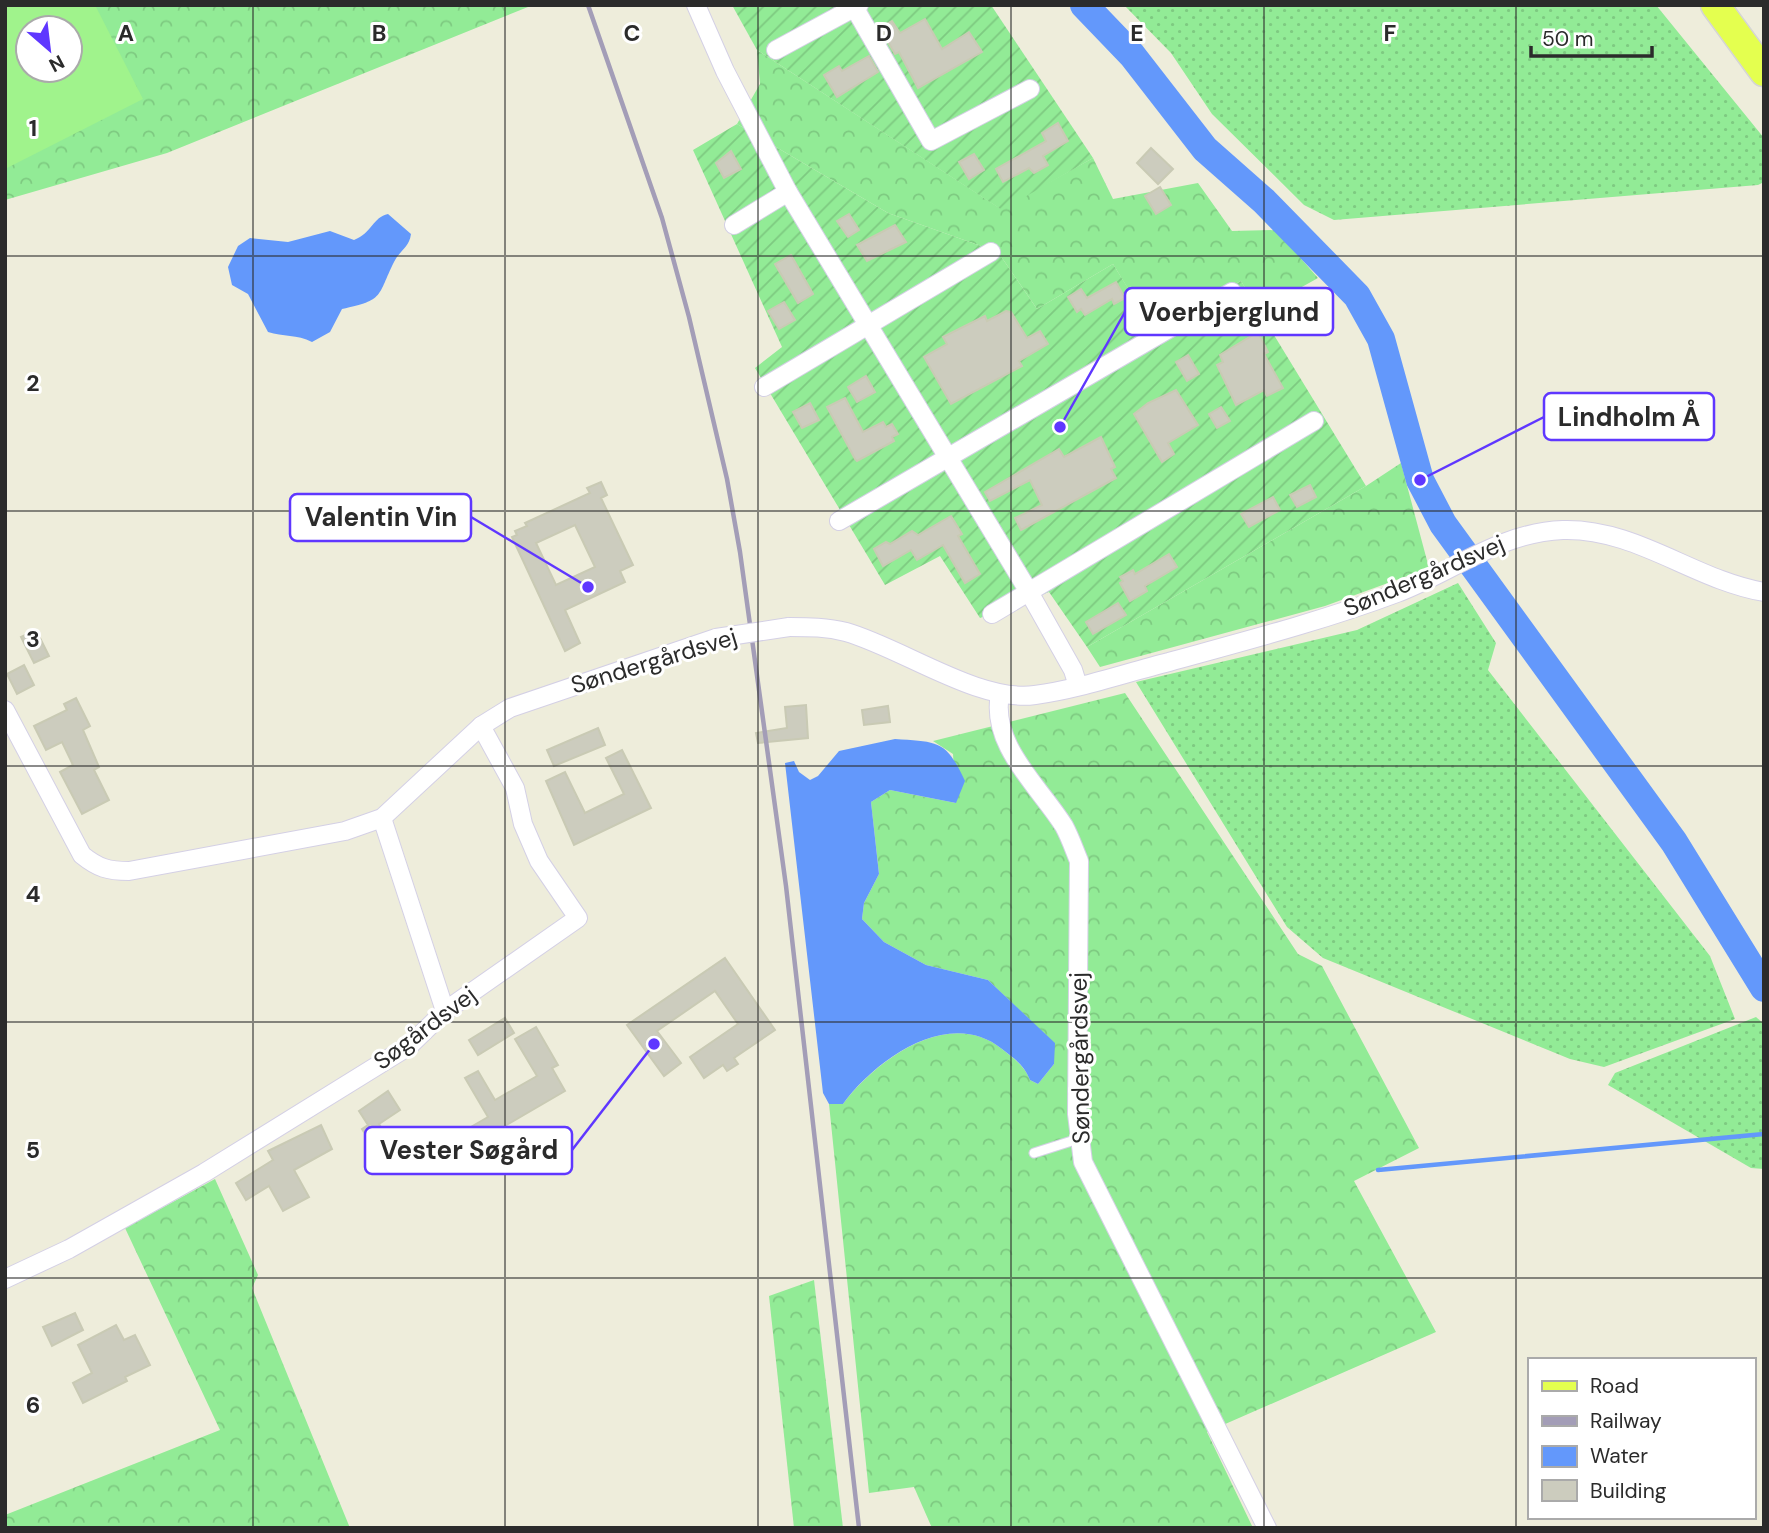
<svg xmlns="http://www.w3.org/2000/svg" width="1769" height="1533" font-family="'DM Sans',sans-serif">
<defs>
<pattern id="grass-dots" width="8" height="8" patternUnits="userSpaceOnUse" patternTransform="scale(1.75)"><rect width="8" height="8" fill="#92eb96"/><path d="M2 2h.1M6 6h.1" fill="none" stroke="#7eca81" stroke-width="1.8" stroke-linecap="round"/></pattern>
<pattern id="forest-crowns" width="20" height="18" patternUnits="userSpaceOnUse" patternTransform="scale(1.75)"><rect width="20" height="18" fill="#92eb96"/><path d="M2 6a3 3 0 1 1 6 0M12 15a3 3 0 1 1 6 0" fill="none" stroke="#7eca81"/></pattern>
<pattern id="garden-furrows" width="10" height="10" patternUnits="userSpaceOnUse" patternTransform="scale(1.75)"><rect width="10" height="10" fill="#92eb96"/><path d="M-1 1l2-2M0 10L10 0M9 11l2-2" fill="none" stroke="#7eca81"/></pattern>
</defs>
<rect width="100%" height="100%" fill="#eeeddb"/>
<!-- grass -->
<g fill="url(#grass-dots)">
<path d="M1124,5h532l108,133v44l-6,3 -424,35 -30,-15 -92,-91 -41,-61z"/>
<path d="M1458,583l38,60 -8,27 222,286 25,63 -131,48 -34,-8 -247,-101 -36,-31 -151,-245 221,-52z"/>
<path d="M1756,1017l8,7v145l-13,-1 -143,-83 7,-12z"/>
</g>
<!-- forest -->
<g fill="url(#forest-crowns)" fill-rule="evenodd">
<path d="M5,5h528l-366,148 -162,47zM28,28h42v42h-42z"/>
<path d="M757,50l244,159 92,-51 20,41 85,-16 34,48 44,-1 42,48 -59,33 -18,-30 -89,47 -39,-64 -76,45 -39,-57 -110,-39 -151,-89 23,-40z"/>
<path d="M1401,463l28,105 -104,38 -225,61 -13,-20 279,-161z"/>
<path d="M1125,693l173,261 24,12 97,182 -65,33 82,151 -229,100 46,96h-321l-18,-41 -45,6 -40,-389h14c33,-44 106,-98 159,-55 12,10 22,16 28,31l8,4 16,-20v-21l-66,-63 -62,-15 -42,-23 -22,-23 2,-16 15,-29 -8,-72 19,-12 66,13 -3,-49 -20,-13z"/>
<path d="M215,1179l43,96 -6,13 98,240h-345v-13l215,-85 -95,-202z"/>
<path d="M814,1280l29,248h-49l-25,-232z"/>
</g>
<!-- garden -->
<g fill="url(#garden-furrows)">
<path d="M732,5h259l102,153 -91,52 -245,-160z"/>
<path d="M737,124l151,89 110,39 39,57 76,-45 39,63 89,-46 125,205 -279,161 -38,-55 -69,26 -40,-62 -55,29 -130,-217 27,-21 -89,-197z"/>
</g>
<!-- pitch -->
<path fill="#a0f38c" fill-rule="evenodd" d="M5,5h90l48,94 -138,70zM28,28h42v42h-42z"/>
<!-- water -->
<g fill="#6398fb">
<path d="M388,214l23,20c-2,14 -11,16 -17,28 -17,34 -9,38 -52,47l-12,23 -18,10c-15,-8 -29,-5 -44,-10l-20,-38 -16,-9 -4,-18 10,-21 12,-8 38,4 42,-11 24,9c18,-7 19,-23 34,-26z"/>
<path d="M895,739c44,3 51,1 70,42l-9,22 -66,-13 -19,12 8,72 -15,29 -2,16 22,23 42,23 62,15 67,63 -1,21 -16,20 -8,-4c-6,-15 -15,-21 -28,-31 -53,-43 -127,11 -159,55h-14l-6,-11 -38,-330 9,-2 5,11 11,8 8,-4 21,-25z"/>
</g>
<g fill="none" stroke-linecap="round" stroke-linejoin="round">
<!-- stream -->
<path stroke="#6398fb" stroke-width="4.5" d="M1378,1170l386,-36"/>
<!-- river -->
<path stroke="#6398fb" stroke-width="28" d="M1084,5l48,50 73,94 59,52 93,95 24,43 39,141 23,44 231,318 90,146"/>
</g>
<!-- building -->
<g fill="#ccccbe" stroke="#c9cab4" stroke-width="2" fill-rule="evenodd">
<path d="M925,19l17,30 27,-17 13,20 -64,36 -19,-36 -4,2 -15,-26 12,-7 8,12z"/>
<path d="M869,56l9,16 -41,25 -13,-22 15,-9 3,5z"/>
<path d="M1058,123l10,18 -25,15 5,9 -14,8 -5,-5 -26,14 -7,-13 50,-28 -4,-8z"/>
<path d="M1151,148l22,21 -15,15 -21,-21z"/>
<path d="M731,151l10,18 -17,9 -8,-15z"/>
<path d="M974,154l10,16 -15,9 -10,-17z"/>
<path d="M1160,187l11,18 -15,9 -11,-18z"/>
<path d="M849,214l10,16 -11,7 -11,-16z"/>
<path d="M895,225l11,17 -39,19 -10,-16z"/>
<path d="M791,255l22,39 -15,9 -23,-39z"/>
<path d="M1116,282l9,16 -11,6 -2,-5 -27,16 -4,-6 -4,3 -9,-15 13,-8 6,9z"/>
<path d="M784,302l11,18 -16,9 -11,-18z"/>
<path d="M1006,311l5,1 16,26 13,-7 8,13 -29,17 3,5 -71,38 -27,-47 23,-13 -4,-7 42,-21 2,5z"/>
<path d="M1258,332l10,20 -4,2 19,34 -16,8 -3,-6 -28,15 -19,-40 6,-3 -3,-7z"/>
<path d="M1188,355l11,19 -12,7 -11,-19z"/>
<path d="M866,376l9,16 -18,10 -9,-15z"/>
<path d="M1176,390l22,35 -30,18 6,11 -12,8 -28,-48 14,-11z"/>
<path d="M845,398l18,34 20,-10 3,5 6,-3 6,10 -6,3 2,4 -37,20 -2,-2 -28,-52z"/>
<path d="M810,403l9,17 -17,8 -9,-16z"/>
<path d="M1221,407l9,14 -13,7 -8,-14z"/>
<path d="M1101,437l14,30 -4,2 5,9 -95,52 -6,-12 27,-13 -12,-25 -40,21 -5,-9 74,-43 5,8z"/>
<path d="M601,482l6,13 -6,3 32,67 -13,6 5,11 -60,28 15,33 -15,8 -53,-114 5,-2 -2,-4 12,-5 -2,-3 65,-30 -3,-5zM575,525l20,42 -39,18 -20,-42z"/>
<path d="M1310,485l6,12 -19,10 -7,-12z"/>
<path d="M1273,497l7,13 -31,17 -8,-13z"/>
<path d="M951,516l11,18 -4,2 22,38 -15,9 -22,-38 -26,15 -6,-10 -28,16 -9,-17 12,-7 4,2 22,-13 6,4z"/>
<path d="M1169,554l8,13 -32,19 2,5 -17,10 -10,-18 3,-2 -3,-4 13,-7 2,4z"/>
<path d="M1118,603l8,12 -33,19 -7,-12z"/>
<path d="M36,630l13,26 -15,7 -13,-26z"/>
<path d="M24,665l10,20 -17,9 -10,-20z"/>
<path d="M76,698l14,28 -7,4 16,37 -5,3 15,30 -27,14 -22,-42 13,-7 -11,-23 -16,8 -12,-24 33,-16 -3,-6z"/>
<path d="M806,705l2,33 -50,5 -2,-10 31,-5 -2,-21z"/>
<path d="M888,706l2,16 -26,3 -2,-15z"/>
<path d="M598,728l7,17 -51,21 -7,-16z"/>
<path d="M622,750l29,58 -77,37 -28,-64 19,-9 20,41 39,-19 -18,-36z"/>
<path d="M725,958l50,72 -41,28 4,6 -11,7 -4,-6 -19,13 -14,-21 48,-33 -23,-33 -58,40 24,32 -17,13 -37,-51z"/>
<path d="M505,1018l9,15 -36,22 -9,-15z"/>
<path d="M536,1027l22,38 -6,3 13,23 -100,58 -8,-14 31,-18 -23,-39 13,-7 17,29 42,-24 -22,-37z"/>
<path d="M388,1091l12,19 -21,14 8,13 -14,9 -11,-17 6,-4 -9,-14z"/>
<path d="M321,1125l11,24 -38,21 15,27 -26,14 -14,-25 -23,14 -10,-17 37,-23 -5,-9z"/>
<path d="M75,1313l8,17 -31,16 -9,-19z"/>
<path d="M116,1325l8,15 11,-5 15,30 -25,12 2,4 -44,22 -10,-20 19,-10 -14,-28z"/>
</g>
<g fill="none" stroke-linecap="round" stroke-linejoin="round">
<defs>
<path id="lane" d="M1034,1153l44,-14"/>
<g id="street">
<path d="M696,5l29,66 63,121 241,400 44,78 5,16"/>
<path d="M853,5l78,136 99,-52"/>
<path d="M776,50l83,-45"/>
<path d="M734,225l54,-33"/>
<path d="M764,387l227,-135"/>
<path d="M839,521l393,-229"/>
<path d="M992,614l322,-193"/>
<path d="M789,627c20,0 38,0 57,5 56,16 133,71 189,63 45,-6 90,-22 134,-33 76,-21 153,-41 228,-69 55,-21 104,-61 166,-63 73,-2 131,50 201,62"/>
<path d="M1000,694c-10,51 39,92 64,132 6,11 10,23 15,35l-2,253 6,48 184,366"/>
<path d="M5,710l77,145c16,13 26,16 47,16l216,-40 37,-13 99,-92 29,-18 206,-70"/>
<path d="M382,818l63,193"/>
<path d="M5,1279l64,-30 135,-76 205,-127 36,-35 133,-93 -39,-57 -16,-37 -8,-36 -34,-62"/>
</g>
<path id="primary" d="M1715,5l49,67"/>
</defs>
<!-- lane casing -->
<use href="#lane" stroke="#d4d0e5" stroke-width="11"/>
<!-- street casing -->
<use href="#street" stroke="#d4d0e5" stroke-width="20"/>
<!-- primary casing -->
<use href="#primary" stroke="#d5d5d5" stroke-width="31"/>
<!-- lane -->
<use href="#lane" stroke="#fff" stroke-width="9"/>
<!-- street -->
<use href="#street" stroke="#fff" stroke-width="18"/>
<!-- primary -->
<use href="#primary" stroke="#e4ff4f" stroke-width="28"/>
<!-- rail -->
<path stroke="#a39db7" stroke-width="4.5" d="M588,5l74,213 27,99 38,162 13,73 46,334 73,642"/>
<defs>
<path id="street-bridge" d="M716,638l73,-11"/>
</defs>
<!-- street-bridge casing -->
<use href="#street-bridge" stroke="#d4d0e5" stroke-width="20" stroke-linecap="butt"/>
<!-- street-bridge -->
<use href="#street-bridge" stroke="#fff" stroke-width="18"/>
</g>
<!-- grid -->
<path fill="none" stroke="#2b2b2b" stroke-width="2" stroke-opacity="0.55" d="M253,5v1523M505,5v1523M758,5v1523M1011,5v1523M1264,5v1523M1516,5v1523M5,256h1759M5,511h1759M5,766h1759M5,1022h1759M5,1278h1759"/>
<g text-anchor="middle" stroke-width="6" stroke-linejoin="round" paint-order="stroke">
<!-- street labels -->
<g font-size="24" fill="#2b2b2b" stroke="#fff">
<text transform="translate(1424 576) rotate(-23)" y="8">Søndergårdsvej</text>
<text transform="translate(654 661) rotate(-17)" y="8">Søndergårdsvej</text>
<text transform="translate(425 1028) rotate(-37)" y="8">Søgårdsvej</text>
<text transform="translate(1080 1058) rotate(-91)" y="8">Søndergårdsvej</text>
</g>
</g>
<g font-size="23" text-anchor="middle" font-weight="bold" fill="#2b2b2b" stroke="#fff" stroke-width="6" stroke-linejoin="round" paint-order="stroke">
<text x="126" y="41">A</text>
<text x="379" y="41">B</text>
<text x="632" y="41">C</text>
<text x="884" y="41">D</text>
<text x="1137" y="41">E</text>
<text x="1390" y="41">F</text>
<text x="33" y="136">1</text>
<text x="33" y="391">2</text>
<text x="33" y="647">3</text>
<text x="33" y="902">4</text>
<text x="33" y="1158">5</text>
<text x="33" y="1413">6</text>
</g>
<!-- callouts -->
<path fill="none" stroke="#5f37ff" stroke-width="2.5" d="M1060 427L1125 312M1420 480L1544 417M588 587L471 517M654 1044L572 1150"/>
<g fill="#5f37ff" stroke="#fff" stroke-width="2.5">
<circle cx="1060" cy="427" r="7"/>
<circle cx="1420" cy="480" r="7"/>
<circle cx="588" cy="587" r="7"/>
<circle cx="654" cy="1044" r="7"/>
</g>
<g fill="#fff" stroke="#5f37ff" stroke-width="2.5">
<rect x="1125" y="288" width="208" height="47" rx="7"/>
<rect x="1544" y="393" width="170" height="47" rx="7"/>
<rect x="290" y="494" width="181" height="47" rx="7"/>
<rect x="365" y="1127" width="207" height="47" rx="7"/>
</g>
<g font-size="26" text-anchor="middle" font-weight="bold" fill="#2b2b2b">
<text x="1229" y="321">Voerbjerglund</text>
<text x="1629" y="426">Lindholm Å</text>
<text x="381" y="526">Valentin Vin</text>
<text x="469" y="1159">Vester Søgård</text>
</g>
<!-- border -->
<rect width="1769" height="1533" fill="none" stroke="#2b2b2b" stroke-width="14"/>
<!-- legend -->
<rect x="1528" y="1358" width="228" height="161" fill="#ffffff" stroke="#aaaaaa" stroke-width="2"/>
<rect x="1542" y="1381" width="35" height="10" fill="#e4ff4f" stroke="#aaaaaa" stroke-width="2"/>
<text x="1590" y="1393" font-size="21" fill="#2b2b2b">Road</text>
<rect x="1542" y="1416" width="35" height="10" fill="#a39db7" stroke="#aaaaaa" stroke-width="2"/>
<text x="1590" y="1428" font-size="21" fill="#2b2b2b">Railway</text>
<rect x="1542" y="1446" width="35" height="21" fill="#6398fb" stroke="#aaaaaa" stroke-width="2"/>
<text x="1590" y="1463" font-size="21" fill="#2b2b2b">Water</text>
<rect x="1542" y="1480" width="35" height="21" fill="#ccccbe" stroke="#aaaaaa" stroke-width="2"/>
<text x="1590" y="1498" font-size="21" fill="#2b2b2b">Building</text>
<!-- north arrow -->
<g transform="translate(49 49) rotate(152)"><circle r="33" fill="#ffffff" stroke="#aaaaaa" stroke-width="2"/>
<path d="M0-5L12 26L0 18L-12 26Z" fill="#5f37ff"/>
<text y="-10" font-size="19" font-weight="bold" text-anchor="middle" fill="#2b2b2b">N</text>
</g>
<!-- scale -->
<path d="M1531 46v10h121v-10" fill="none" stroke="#2b2b2b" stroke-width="3.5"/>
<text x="1542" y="46" font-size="21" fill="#2b2b2b" stroke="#ffffff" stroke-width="5" paint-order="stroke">50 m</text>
</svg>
